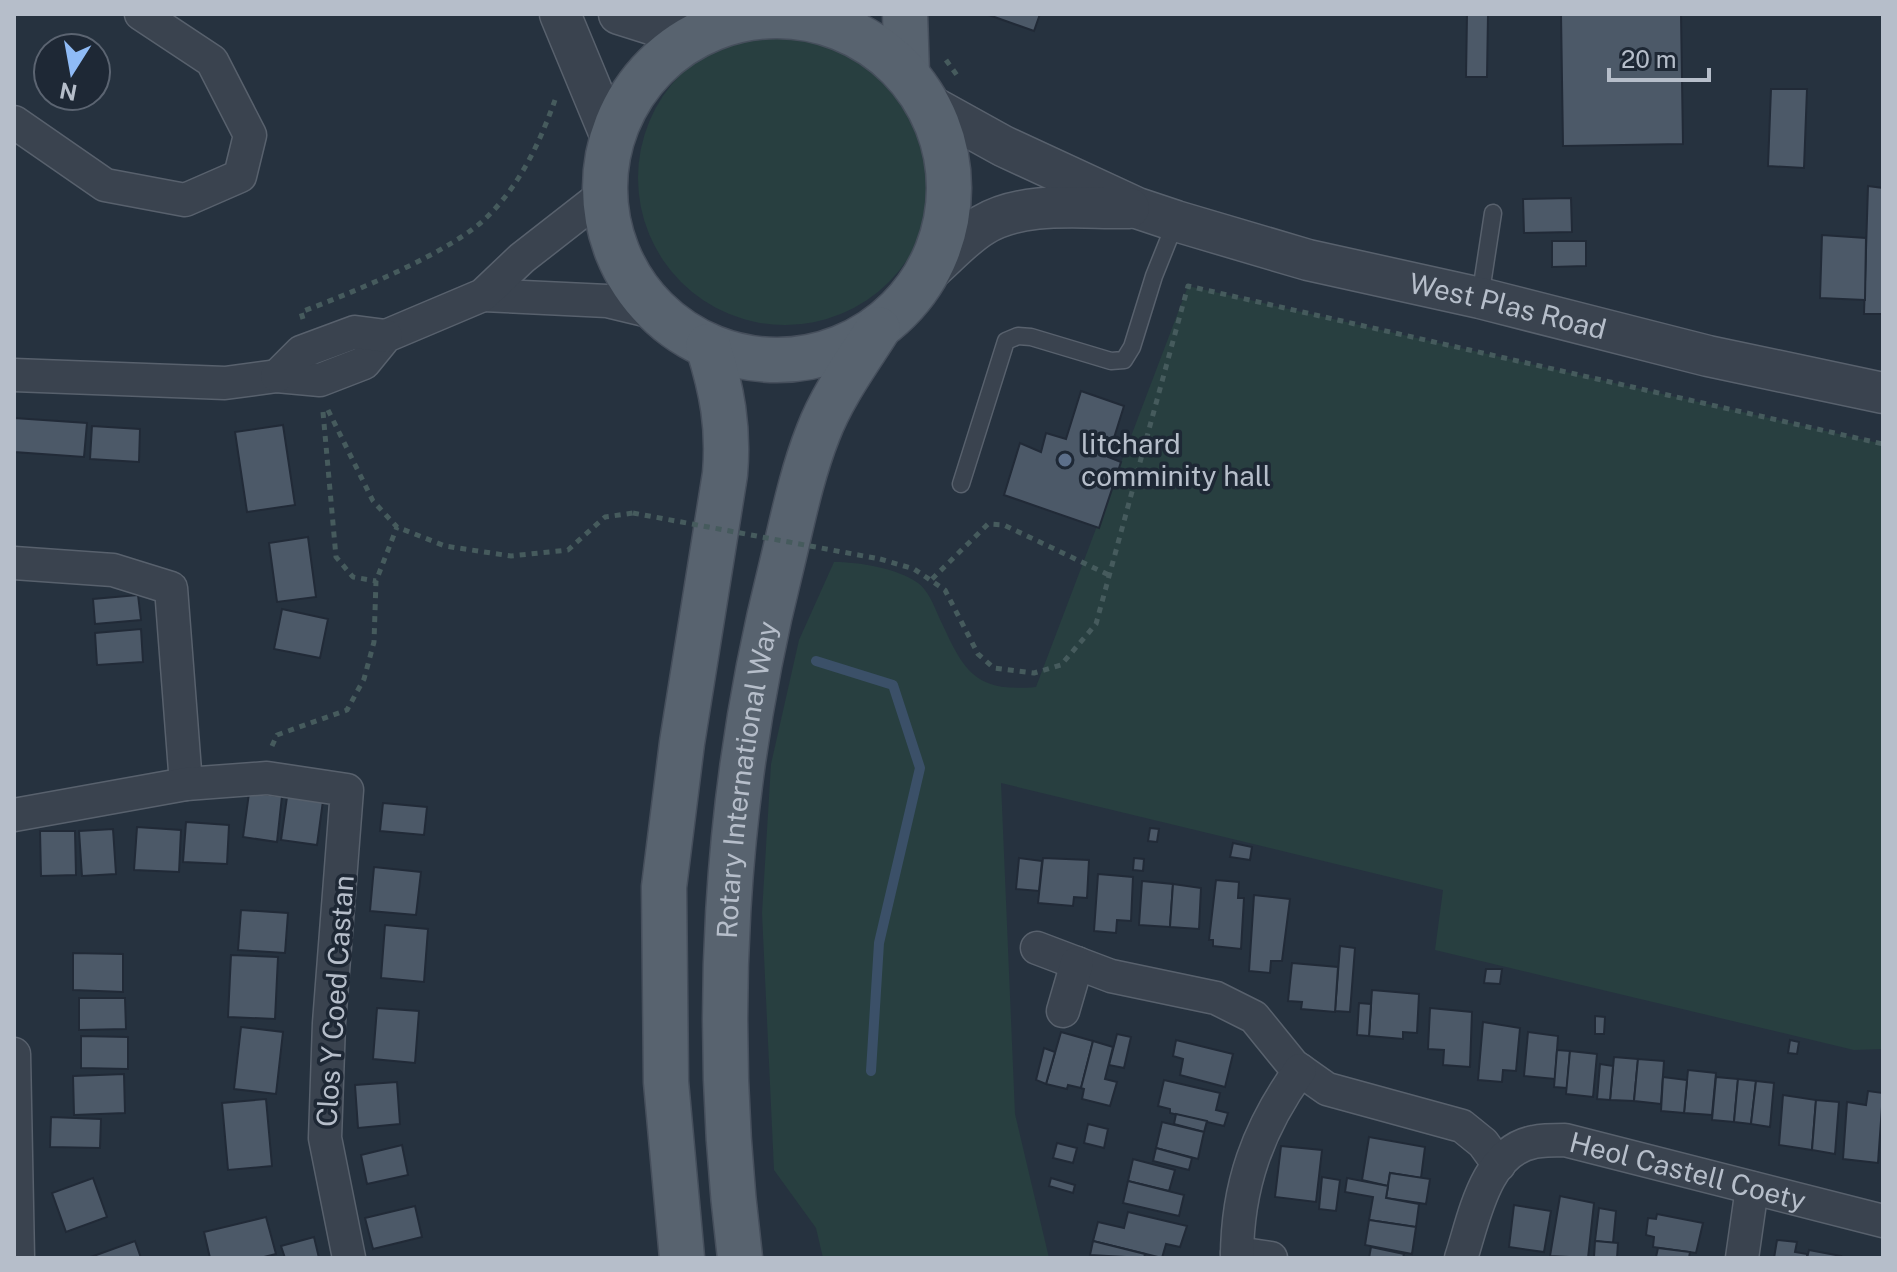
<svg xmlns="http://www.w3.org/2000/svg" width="1897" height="1272" font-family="'Public Sans',sans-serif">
<rect width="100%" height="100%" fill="#26323f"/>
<!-- green -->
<g fill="#283f40">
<circle cx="785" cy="178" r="147"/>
<path d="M1188,286l695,158v605l-29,1 -419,-100 8,-60 -442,-107 14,331 34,144h-226l-7,-30 -42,-58 -12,-257 9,-149 28,-124 35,-78c25,0 63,6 84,21 9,6 16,22 20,32 25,53 33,78 98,72z"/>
</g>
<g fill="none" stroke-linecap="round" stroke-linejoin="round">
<!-- stream -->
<path stroke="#3b5068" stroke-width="10" d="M816,661l77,24 27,83 -41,175 -8,128"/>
</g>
<!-- building -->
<g fill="#4c5968" stroke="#212a37" stroke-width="2">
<path d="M986,14h54l-6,17z"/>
<path d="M1467,14h21l-1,63h-21z"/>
<path d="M1561,14h120l2,130 -120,2z"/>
<path d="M1771,89h36l-3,79 -36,-2z"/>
<path d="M1868,186l15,2v126h-19z"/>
<path d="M1571,198l1,34 -48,1 -1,-34z"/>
<path d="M1822,235l44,3 -1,62 -45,-2z"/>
<path d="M1552,241h34v25l-34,1z"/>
<path d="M1081,391l43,15 -16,51 13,5 -22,66 -95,-33 16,-52 21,9 5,-19 20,6z"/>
<path d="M14,418l73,5 -3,34 -70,-5z"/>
<path d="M283,425l12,80 -48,7 -12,-80z"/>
<path d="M92,426l48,3 -1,33 -49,-3z"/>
<path d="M308,537l8,60 -39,5 -8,-59z"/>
<path d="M138,595l3,25 -46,4 -2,-25z"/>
<path d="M282,609l46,10 -8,39 -46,-9z"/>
<path d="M141,629l2,33 -46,3 -2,-32z"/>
<path d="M249,793l33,3 -5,46 -34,-5z"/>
<path d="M287,797l36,4 -6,44 -36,-5z"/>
<path d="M383,803l44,4 -3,28 -44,-4z"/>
<path d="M186,822l43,3 -2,39 -44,-2z"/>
<path d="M137,827l44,3 -2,42 -45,-2z"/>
<path d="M1150,828l9,1 -2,13 -9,-1z"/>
<path d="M113,829l3,45 -34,2 -3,-45z"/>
<path d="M40,831h35l1,44 -35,1z"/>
<path d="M1233,843l19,4 -2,13 -20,-3z"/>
<path d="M1019,858l23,3 -3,30 -23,-2z"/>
<path d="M1043,858l46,2 -2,38 -13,-1 -1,9 -35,-3z"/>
<path d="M1134,858l10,1 -1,12 -10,-1z"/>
<path d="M374,867l47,5 -5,43 -46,-4z"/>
<path d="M1098,874l35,3 -2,44 -14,-1 -1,13 -22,-2z"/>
<path d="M1216,880l23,2 -1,16h6l-3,51 -28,-3v-6h-4z"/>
<path d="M1142,881l31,3 -3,43 -31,-2z"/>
<path d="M1173,884l28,4 -2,41 -29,-2z"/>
<path d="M1254,895l36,4 -8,62h-11l-1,12 -21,-2z"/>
<path d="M241,910l47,3 -3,40 -47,-3z"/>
<path d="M385,925l43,4 -4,53 -43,-4z"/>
<path d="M1340,946l15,2 -5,64 -15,-1z"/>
<path d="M73,953l50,1v38l-50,-2z"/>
<path d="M231,955l47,2 -3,62 -47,-2z"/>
<path d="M1292,963l46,4 -3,45 -34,-3 1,-7 -14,-1z"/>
<path d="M1486,969h16l-2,15 -16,-1z"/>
<path d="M1372,990l47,4 -2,39 -14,-1v7l-34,-3z"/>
<path d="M79,998h46l1,31 -47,1z"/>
<path d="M1359,1003l12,1 -2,32 -12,-1z"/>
<path d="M377,1008l42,3 -4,52 -42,-4z"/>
<path d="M1430,1008l42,4 -2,55 -27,-2 1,-15 -16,-1z"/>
<path d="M1595,1016l10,1 -1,17h-9z"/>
<path d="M1483,1022l37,6 -4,43 -13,-1 -1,12 -24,-2z"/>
<path d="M241,1027l42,5 -7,62 -42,-5z"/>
<path d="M1061,1032l32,9 -12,47 -13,-3 -1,4 -21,-5z"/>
<path d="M1528,1032l30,4 -3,43 -31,-3z"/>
<path d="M1117,1034l14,3 -7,31 -15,-3z"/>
<path d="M81,1036l47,1v32l-47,-1z"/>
<path d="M1176,1040l57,14 -8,33 -45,-12 3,-16 -10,-3z"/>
<path d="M1790,1040l9,2 -2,12 -9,-1z"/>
<path d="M1093,1041l20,6 -8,32 12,3 -7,24 -28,-7 2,-10 -3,-1z"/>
<path d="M1044,1048l11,4 -9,32 -10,-4z"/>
<path d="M1557,1050l13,1 -3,37 -13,-1z"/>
<path d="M1570,1051l27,3 -4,43 -27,-3z"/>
<path d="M1614,1057l24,2 -4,42 -24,-1z"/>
<path d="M1638,1059l26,2 -3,43 -27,-3z"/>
<path d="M1600,1064l13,2 -3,34 -13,-1z"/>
<path d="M1688,1070l28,3 -4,42 -28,-2z"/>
<path d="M124,1074l1,39 -51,2 -1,-39z"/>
<path d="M1663,1077l24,3 -3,33 -23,-2z"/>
<path d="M1716,1077l22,2 -4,43 -22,-2z"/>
<path d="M1738,1079l18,2 -5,43 -17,-2z"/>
<path d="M1164,1080l56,13 -4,17 12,3 -4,13 -54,-13v-4l-12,-3z"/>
<path d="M1756,1081l18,2 -4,44 -19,-3z"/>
<path d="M397,1082l3,42 -42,4 -3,-43z"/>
<path d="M1868,1091l15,2 -5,70 -35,-4 4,-57 19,3z"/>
<path d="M1783,1095l33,5 -4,50 -33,-5z"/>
<path d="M266,1099l6,67 -44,4 -6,-67z"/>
<path d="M1816,1100l23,2 -4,52 -23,-4z"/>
<path d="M1176,1114l31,7 -3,11 -30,-8z"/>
<path d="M51,1117l50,2 -1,29 -50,-1z"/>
<path d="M1162,1122l42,10 -6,27 -42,-11z"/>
<path d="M1088,1124l20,5 -4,19 -20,-5z"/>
<path d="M1369,1137l56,10 -4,31 -31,-5 -2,13 -26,-6z"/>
<path d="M1057,1143l20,5 -4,15 -20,-5z"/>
<path d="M402,1145l6,30 -41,9 -6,-29z"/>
<path d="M1281,1146l41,4 -6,52 -41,-5z"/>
<path d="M1156,1148l36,10 -3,12 -36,-9z"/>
<path d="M1133,1159l42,11 -6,21 -41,-10z"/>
<path d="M1390,1173l40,6 -4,25 -40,-6z"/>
<path d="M1322,1177l18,3 -4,31 -17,-2z"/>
<path d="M93,1178l14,39 -41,15 -14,-39z"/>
<path d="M1051,1178l24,7 -2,8 -24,-7z"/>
<path d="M1347,1178l41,8 -2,12 33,6 -3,23 -47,-7 4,-23 -28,-5z"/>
<path d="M1128,1181l56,14 -5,21 -56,-13z"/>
<path d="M1560,1196l34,7 -6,55 -38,-2z"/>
<path d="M1514,1205l37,6 -7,41 -35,-5z"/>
<path d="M415,1206l7,31 -49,12 -8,-31z"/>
<path d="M1599,1208l17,3 -3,32 -18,-2z"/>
<path d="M1128,1212l59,14 -7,21 -14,-3 -4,14 -69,-17 5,-19 26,6z"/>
<path d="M1657,1214l46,9 -7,30 -43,-6 1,-10 -8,-2 2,-17 8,1z"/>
<path d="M266,1217l10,37 -16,4h-50l-6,-26z"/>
<path d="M1369,1220l47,7 -4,27 -47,-9z"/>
<path d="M314,1237l5,21h-34l-4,-12z"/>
<path d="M1777,1240l20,2 -2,10 12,2v4h-33z"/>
<path d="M135,1241l6,17h-53z"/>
<path d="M1093,1241l52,13 -1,4 -54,-3z"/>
<path d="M1595,1241l23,2 -1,15 -23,-1z"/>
<path d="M1371,1247l33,7 -1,4h-34z"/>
<path d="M1658,1248l32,4 -1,6 -33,-1z"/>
<path d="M1809,1250l32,6 -1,2h-33z"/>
</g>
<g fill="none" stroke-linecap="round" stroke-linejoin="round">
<defs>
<g id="service">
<path d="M1480,298l13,-85"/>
<path d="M961,484l45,-143 12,-5 13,1 80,24 13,-1 8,-13 22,-71 22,-55"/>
</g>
<g id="minor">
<path d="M14,122l91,63 80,15 55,-24 10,-41 -38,-74 -71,-47"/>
<path d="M483,295l124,6 50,12"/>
<path d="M14,375l211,8 52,-7 43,4 44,-17 22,-27 97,-41 39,-37 82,-64"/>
<path d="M277,376l24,-24 54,-20 31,4"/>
<path d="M14,563l99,7 58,18 15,196"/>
<path d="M14,815l172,-31 81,-6 80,12 -18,233 -4,115 24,120"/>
<path d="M1037,948l74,28 105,22 38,19 39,48 34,24 135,37 21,17 16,22"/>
<path d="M1063,1011l14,-48"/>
<path d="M14,1054l4,204"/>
<path d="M1237,1253l34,5"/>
<path d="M1237,1258c0,-72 21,-130 63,-188"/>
<path id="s1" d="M1461,1258c13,-39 24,-107 73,-116 9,-2 21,-2 31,-2l318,81"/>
<path d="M1742,1258l10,-70"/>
</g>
<g id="tertiary">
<path d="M560,14l51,123"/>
<path d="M619,14l73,23"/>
<path id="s2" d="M929,105l74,41 134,62 39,13 132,39 172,38 228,58 175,37"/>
<path d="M927,273c18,-15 36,-36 56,-48 41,-25 101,-16 146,-17"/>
</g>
<g id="primary">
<path d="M905,14l2,60"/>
<circle cx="777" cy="188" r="172"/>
<path d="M682,1258l-16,-176 -2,-195 18,-144 43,-269c4,-47 -3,-84 -17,-128"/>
<path id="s3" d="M740,1258c-29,-231 -16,-465 41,-690 11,-45 20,-92 37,-135 14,-37 39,-71 60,-104"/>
</g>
</defs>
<!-- service casing -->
<use href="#service" stroke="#58616d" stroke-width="19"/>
<!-- minor casing -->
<use href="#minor" stroke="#58616d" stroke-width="35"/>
<!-- tertiary casing -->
<use href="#tertiary" stroke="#58616d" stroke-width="43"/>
<!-- primary casing -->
<use href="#primary" stroke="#464f5c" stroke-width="47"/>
<!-- path -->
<g stroke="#465b5d" stroke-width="5" stroke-dasharray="6 6" stroke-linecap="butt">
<path d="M946,60l13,18"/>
<path d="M303,319l-2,-7c48,-18 151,-60 186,-95 33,-32 53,-75 68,-117"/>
<path d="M328,410l45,91 24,26 48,19 66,10 57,-6 37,-33 28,-4"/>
<path d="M323,412l13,145 17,20 23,4"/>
<path d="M880,559l34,10 31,21 33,64 16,14 40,5 27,-8 35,-41 92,-338 695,158"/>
<path d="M932,579l56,-55 16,1 105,50"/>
<path d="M272,746l5,-11 70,-25 17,-31 10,-37 2,-61 21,-54"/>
</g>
<!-- service -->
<use href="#service" stroke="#3a434f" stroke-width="16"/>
<!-- minor -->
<use href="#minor" stroke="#3a434f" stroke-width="32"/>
<!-- tertiary -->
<use href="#tertiary" stroke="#3a434f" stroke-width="40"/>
<!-- primary -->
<use href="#primary" stroke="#58636f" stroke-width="44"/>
<!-- path-bridge -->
<path stroke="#465b5d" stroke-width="5" stroke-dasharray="6 6" stroke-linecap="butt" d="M633,513l247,46"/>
</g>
<!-- markers -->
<circle fill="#5c6f8a" stroke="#1e2835" stroke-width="3" cx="1065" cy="460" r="8"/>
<g text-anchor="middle" stroke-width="7" stroke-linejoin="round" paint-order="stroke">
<!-- street labels -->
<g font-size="28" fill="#b6beca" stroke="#1e2835">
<text dy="10" stroke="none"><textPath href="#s2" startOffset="616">West Plas Road</textPath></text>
<text dy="10" stroke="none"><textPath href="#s3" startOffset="480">Rotary International Way</textPath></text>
<text transform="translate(335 1001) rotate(-86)" y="10">Clos Y Coed Castan</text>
<text dy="10" stroke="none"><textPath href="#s1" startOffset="302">Heol Castell Coety</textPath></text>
</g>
<!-- poi labels -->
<g font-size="28" fill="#b6beca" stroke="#1e2835" text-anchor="start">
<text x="1081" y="454">litchard<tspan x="1081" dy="32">comminity hall</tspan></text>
</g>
</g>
<!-- border -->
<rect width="1897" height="1272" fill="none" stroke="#b6beca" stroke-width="32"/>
<!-- north arrow -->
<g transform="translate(72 72) rotate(191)"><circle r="38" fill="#1e2835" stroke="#5b6471" stroke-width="2"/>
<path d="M0-6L14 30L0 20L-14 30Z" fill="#8fbbf6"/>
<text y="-12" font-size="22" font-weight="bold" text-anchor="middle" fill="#b6beca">N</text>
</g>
<!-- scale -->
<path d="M1609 68v12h100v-12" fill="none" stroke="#b6beca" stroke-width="4"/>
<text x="1621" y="68" font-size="24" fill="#b6beca" stroke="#1e2835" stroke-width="6" paint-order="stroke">20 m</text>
</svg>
